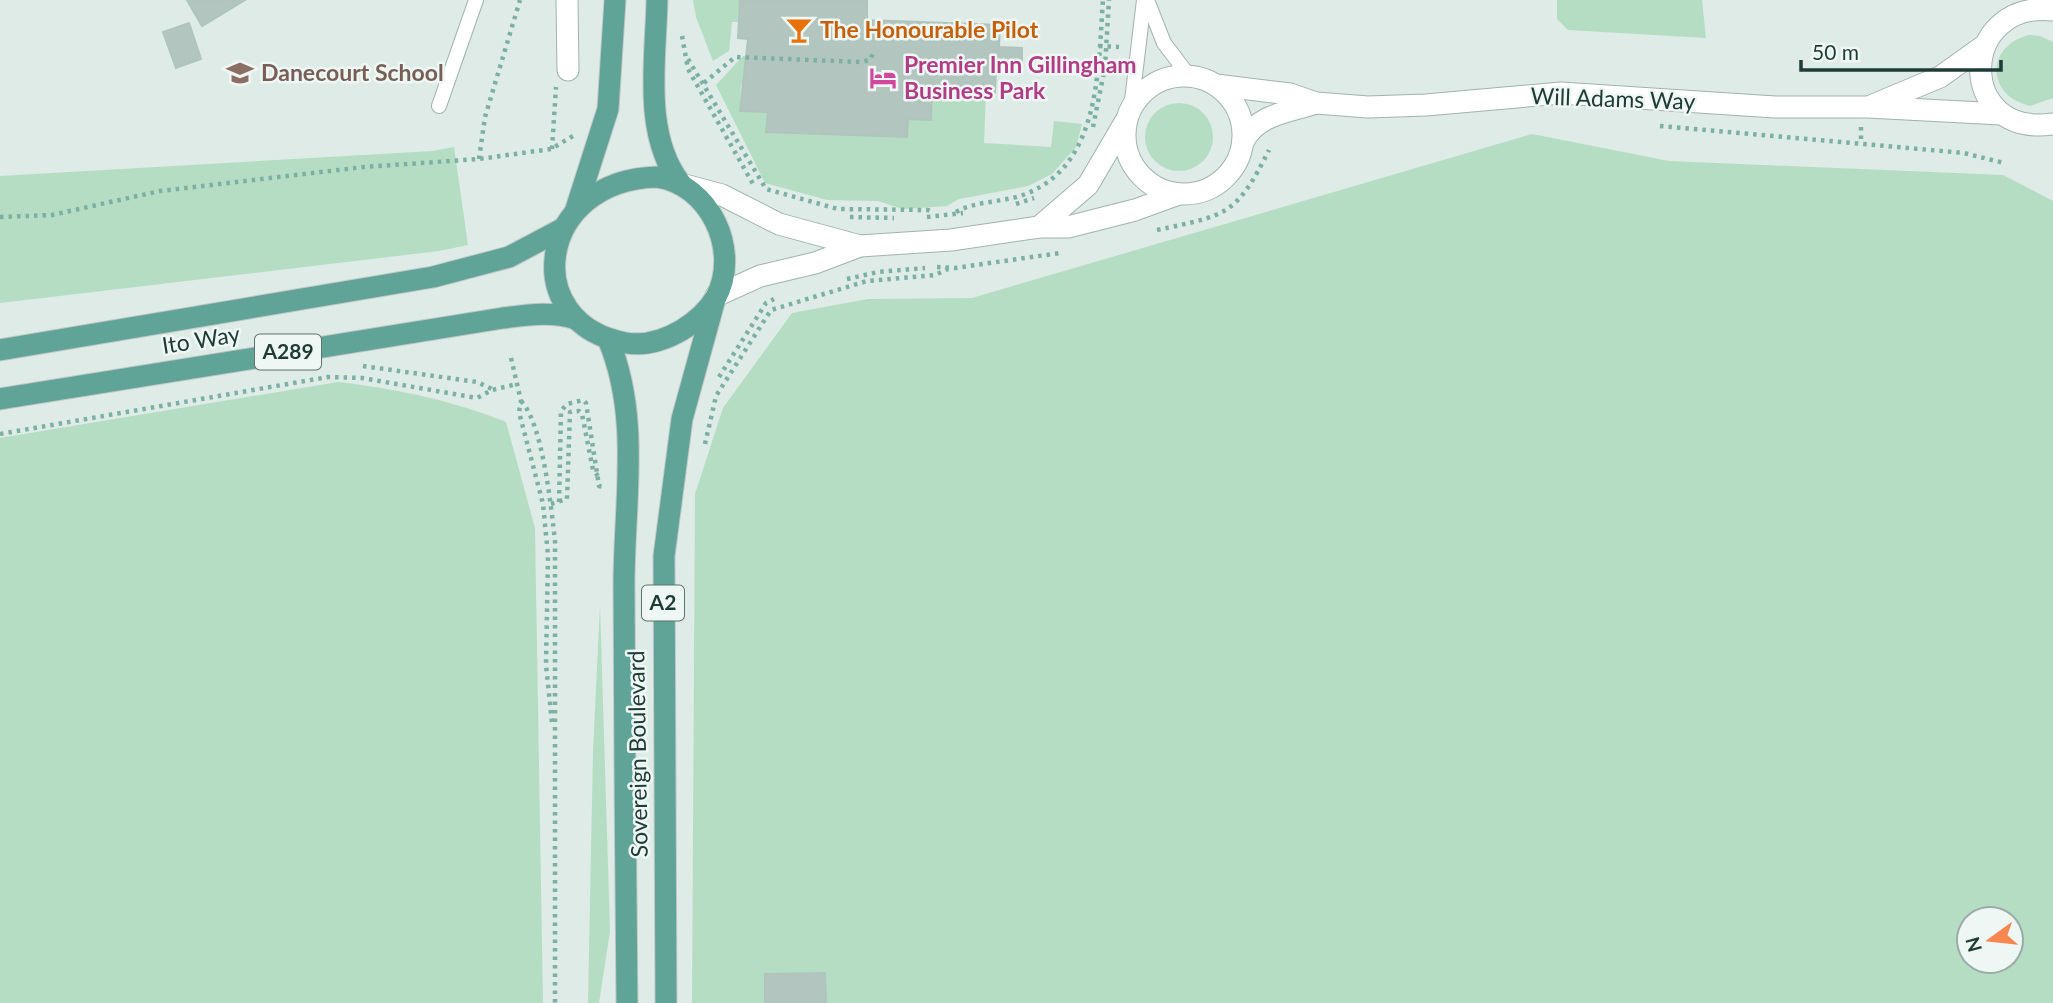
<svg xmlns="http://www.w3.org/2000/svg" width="2053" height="1003" font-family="Lato,sans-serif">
<rect width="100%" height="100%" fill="#deebe6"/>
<!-- green -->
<g fill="#b5ddc3" fill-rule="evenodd">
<path d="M693,0h47l7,22h-15l-3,29 -16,10 -17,-44z"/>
<path d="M1557,0h145l4,38 -138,-8 -11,-11z"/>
<path d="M2029,35l11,1 13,6v56l-23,8c-44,-10 -45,-60 -1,-71z"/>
<path d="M743,56l28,2 -1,28 -29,-1 -1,25 28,2 -1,20 140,5 1,-18 23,1 1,-30 54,3 -2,50 67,4 3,-26 28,3 -6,23 -24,27 -24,12 -69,13 -12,7 -44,3 -25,-8 -51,-1 -62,-17 -49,-98z"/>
<circle cx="1179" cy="137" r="34"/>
<path d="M1532,134l137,27 334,14 50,26v802h-1361l3,-509 28,-86 69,-95 76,-14 104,-1zM1969,919h42v42h-42z"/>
<path d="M454,147l14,98 -29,6 -439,52v-127l433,-25z"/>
<path d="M338,382c59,7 113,18 168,40l29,106 8,475h-543v-565z"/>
<path d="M600,606l10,325 -11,72h-11l5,-252z"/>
</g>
<!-- building -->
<g fill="#b3c5bf" stroke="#b0c4be" stroke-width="2">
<path d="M187,0h58l-43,26z"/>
<path d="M740,0h127v20l133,5 -1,22 23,1v24l-26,-1 -1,22 -63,-3 -1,30 -23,-1 -1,18 -141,-5 2,-20 -28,-1 8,-72 -10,-1z"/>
<path d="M189,23l12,36 -25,9 -13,-36z"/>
<path d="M825,973l1,30h-61v-29z"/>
</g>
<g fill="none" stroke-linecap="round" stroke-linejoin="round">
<defs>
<g id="lane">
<path d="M1147,0l17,43 25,33"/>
<path d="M439,106l37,-106"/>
<path d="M1131,109l13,-109"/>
</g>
<g id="street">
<path d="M567,0l1,70"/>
<path d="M2053,10c-95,-10 -98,128 0,114"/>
<circle cx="1184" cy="135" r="59"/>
<path d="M1216,85l74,9 26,9 52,4 58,-2 135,-12 214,14h93l133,7"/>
<path d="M1873,105l67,-28 42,-30"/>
<path d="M1243,142c14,-28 46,-30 73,-39"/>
<path d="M681,184l41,11 57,29 81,22"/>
<path d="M1039,227l49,-42 37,-63"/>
<path d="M716,296l44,-20 55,-13 45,-17 91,-6 88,-13h29l67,-17 44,-16"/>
</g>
<g id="primary">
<path d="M657,0c-1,58 -15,135 24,184"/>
<path d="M657,177c52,7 84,73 59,120 -8,14 -21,25 -34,33 -17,10 -37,16 -56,13 -108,-19 -90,-163 31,-166z"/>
<path d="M576,209l32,-100 7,-109"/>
<path d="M608,339c33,78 16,163 16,246 1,139 1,279 3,418"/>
<path d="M0,350l433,-73 76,-20 53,-28"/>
<path d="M0,399l503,-81c25,-3 48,-7 73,1"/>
<path d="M666,1003l-2,-447 18,-137 33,-120"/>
</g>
</defs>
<!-- lane casing -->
<use href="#lane" stroke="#a1b3ae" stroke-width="16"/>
<!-- street casing -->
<use href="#street" stroke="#a1b3ae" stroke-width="23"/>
<!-- primary casing -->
<use href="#primary" stroke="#c0c8c7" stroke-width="23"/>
<!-- path -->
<g stroke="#7db0a4" stroke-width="4.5" stroke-dasharray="3.5 5" stroke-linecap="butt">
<path d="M682,36l6,33 65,115"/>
<path d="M1099,46l20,1"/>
<path d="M688,59l78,130 72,20 90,1 6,3"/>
<path d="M704,83l31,-26 125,5 10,-2 4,-9"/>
<path d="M1660,126l304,27 40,10"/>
<path d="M1093,127l12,-60 4,-67"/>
<path d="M1861,127v17"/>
<path d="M552,149l4,-62"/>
<path d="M479,159l6,-42 35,-117"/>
<path d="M1016,204l18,-6"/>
<path d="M956,212c21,-12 49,-9 72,-19 73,-30 70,-126 75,-193"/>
<path d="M0,217l52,-2 108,-24 204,-24 115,-8 72,-10 22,-13"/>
<path d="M850,217l44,1"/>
<path d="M927,217l36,-4"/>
<path d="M1157,230c70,-15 79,-14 112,-80"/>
<path d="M937,267l18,1 105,-15"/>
<path d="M847,279l31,-7 47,-4"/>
<path d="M511,358l10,43 -2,11 24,92 5,51 -2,110 6,58"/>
<path d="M363,366l114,16 15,7"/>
<path d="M719,377l47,-74 8,-4"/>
<path d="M521,401c22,23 30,106 34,140v462"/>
<path d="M0,434l328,-57 34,1 115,20 15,-8 25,-6"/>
<path d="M705,444l11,-48 55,-86 96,-29 68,-6 13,-6"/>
<path d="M559,502l2,-91 6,-7 16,-4 3,3 13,83 5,1"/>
<path d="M551,504l16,-5 3,-87 9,-1 3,3 11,56 5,6"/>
</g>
<!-- lane -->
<use href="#lane" stroke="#fff" stroke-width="14"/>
<!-- street -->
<use href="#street" stroke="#fff" stroke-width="21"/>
<!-- primary -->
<use href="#primary" stroke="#60a397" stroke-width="21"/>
</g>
<!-- icons -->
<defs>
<symbol id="bar-bare" viewBox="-9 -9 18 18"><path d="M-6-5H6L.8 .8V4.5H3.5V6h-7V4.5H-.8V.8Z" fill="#e8710a" stroke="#eef7f4" stroke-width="2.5" paint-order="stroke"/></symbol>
<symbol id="school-bare" viewBox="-9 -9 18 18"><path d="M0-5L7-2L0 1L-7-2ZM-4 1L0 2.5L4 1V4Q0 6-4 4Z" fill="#8d6e63" stroke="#eef7f4" stroke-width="2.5" paint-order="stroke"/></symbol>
<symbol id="hotel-bare" viewBox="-9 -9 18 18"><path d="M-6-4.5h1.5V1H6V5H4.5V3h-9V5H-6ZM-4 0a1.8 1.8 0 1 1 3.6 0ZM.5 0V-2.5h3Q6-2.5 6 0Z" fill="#d1479c" stroke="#eef7f4" stroke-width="2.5" paint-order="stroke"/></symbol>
</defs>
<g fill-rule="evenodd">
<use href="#bar-bare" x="780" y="11" width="38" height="38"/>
<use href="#school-bare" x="221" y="54" width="38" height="38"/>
<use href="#hotel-bare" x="864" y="59" width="38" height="38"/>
</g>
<g text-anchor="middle" stroke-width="5" stroke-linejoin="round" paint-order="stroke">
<!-- shield labels -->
<g fill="#eef7f4" stroke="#5d736f" stroke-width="2">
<rect x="255" y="334.5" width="66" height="35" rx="5"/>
<rect x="642" y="585.5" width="42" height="35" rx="5"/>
</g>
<g font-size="21" font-weight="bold" fill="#1f3b36">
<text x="288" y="359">A289</text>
<text x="663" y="610">A2</text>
</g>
<!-- food labels -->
<g font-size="23" font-weight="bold" fill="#c56008" stroke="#eef7f4" text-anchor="start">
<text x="820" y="38">The Honourable Pilot</text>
</g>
<!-- hotel labels -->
<g font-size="23" font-weight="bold" fill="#b23c85" stroke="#eef7f4" text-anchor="start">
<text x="904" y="73">Premier Inn Gillingham<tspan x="904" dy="26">Business Park</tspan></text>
</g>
<!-- education labels -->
<g font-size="23" font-weight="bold" fill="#785e54" stroke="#eef7f4" text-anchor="start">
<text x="261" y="81">Danecourt School</text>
</g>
<!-- street labels -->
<g font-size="23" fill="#1f3b36" stroke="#eef7f4">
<text transform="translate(1613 99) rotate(2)" y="8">Will Adams Way</text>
<text transform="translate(201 340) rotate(-9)" y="8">Ito Way</text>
<text transform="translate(638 754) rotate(-91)" y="8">Sovereign Boulevard</text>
</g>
</g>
<!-- north arrow -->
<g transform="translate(1990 940) rotate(255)"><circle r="33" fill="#eef7f4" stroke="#9baca8" stroke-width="2"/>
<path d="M0-5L12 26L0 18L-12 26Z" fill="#f9864e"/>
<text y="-10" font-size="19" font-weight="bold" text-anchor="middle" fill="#1f3b36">N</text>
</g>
<!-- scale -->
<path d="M1801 60v10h200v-10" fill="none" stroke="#1f3b36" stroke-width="3.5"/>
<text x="1812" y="60" font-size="21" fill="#1f3b36" stroke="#eef7f4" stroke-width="5" paint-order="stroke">50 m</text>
</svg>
